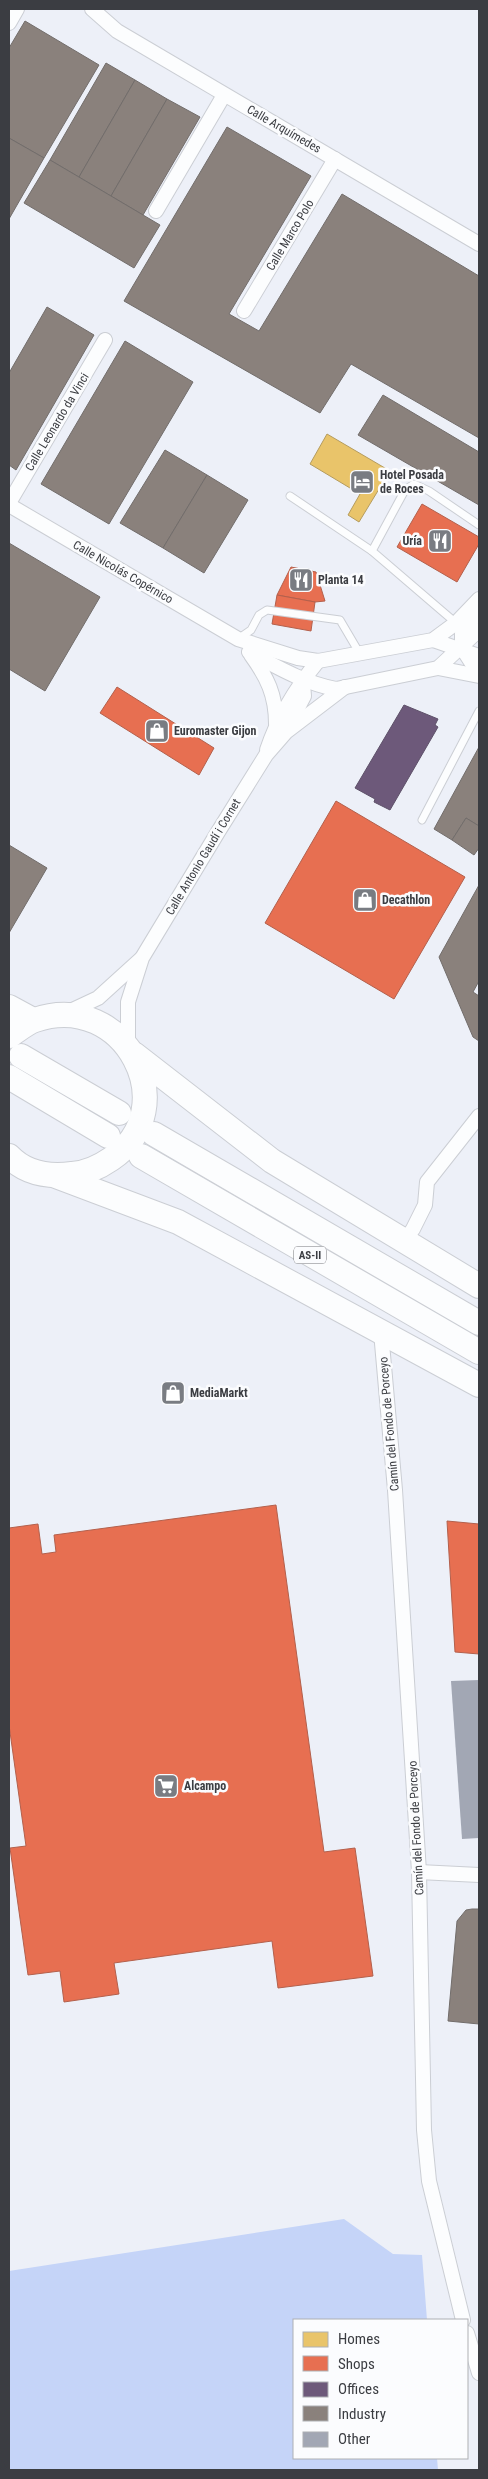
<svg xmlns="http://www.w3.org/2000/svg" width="488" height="2479" font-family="'Roboto Condensed',sans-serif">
<rect width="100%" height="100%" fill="#edf0f8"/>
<!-- green -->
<path fill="#c5d4f8" d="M344,2219l49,35 29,1 5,65h-133v138h143l1,12h-429v-199z"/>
<!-- homes -->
<path fill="#e9c46a" stroke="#b59c5e" d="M327,434l63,37 -31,51 -11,-7 12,-21 -50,-30z"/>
<!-- shops -->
<g fill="#e76f51" stroke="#b3604c">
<path d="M422,504l57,33v7l-22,38 -60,-35z"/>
<path d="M291,567l25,5 9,29 -10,1 -38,-7z"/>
<path d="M277,595l38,7 -4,29 -39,-7z"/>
<path d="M117,687l97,61 -15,27 -99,-62z"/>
<path d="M336,801l129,76 -71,122 -129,-76z"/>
<path d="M276,1505l48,347 31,-4 18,128 -95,12 -6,-47 -158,22 5,31 -55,8 -4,-31 -32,4 -18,-127 16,-2 -17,-121v-197l29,-4 4,30 14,-2 -2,-17z"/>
<path d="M447,1521l32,3v130l-24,-2z"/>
</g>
<!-- offices -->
<path fill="#6d597a" stroke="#5e5169" d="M404,705l34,14 -3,6 3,2 -48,83 -16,-8 1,-3 -20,-11z"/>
<!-- industry -->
<g fill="#8a817c" stroke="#726d6b">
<path d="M25,21l74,44 -55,93 -35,-20v-90z"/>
<path d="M106,63l29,17 -56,97 -29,-17z"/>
<path d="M135,80l32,19 -56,97 -32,-19z"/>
<path d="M167,99l33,18 -57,98 -32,-19z"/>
<path d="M227,127l84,49 -82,138 30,17 83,-137 137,82v162l-128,-74 -31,49 -196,-112z"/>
<path d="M9,138l35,20 -35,61z"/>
<path d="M50,160l110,65 -26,43 -110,-65z"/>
<path d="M47,307l47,28 -78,135 -7,-5v-92z"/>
<path d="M125,341l68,41 -84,142 -68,-40z"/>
<path d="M383,395l96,57v53l-121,-70z"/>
<path d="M165,450l42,25 -44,73 -43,-25z"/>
<path d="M207,475l41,25 -44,73 -41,-25z"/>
<path d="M9,543l91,54 -55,94 -36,-22z"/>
<path d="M479,747v79l-13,-8 -14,22 -18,-11z"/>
<path d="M466,818l13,8v22l-5,7 -22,-15z"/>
<path d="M9,845l38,23 -38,65z"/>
<path d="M479,885v96l-6,11 6,4v45l-6,-4 -34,-80z"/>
<path d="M472,1909h7v115l-31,-3 9,-100 9,-11z"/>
</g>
<!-- building -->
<path fill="#a2a7b4" d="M479,1680v158l-17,1 -11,-158z"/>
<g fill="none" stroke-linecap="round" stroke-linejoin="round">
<defs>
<g id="service">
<path d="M290,496l82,55"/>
<path d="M456,623l-84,-72 33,-61 9,-6 15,7 50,34"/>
<path d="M238,639l13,-9 8,-15 8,-5 73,10 20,34"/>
<path d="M422,820l57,-109"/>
</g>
<g id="minor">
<path d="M92,9l25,22 362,213"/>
<path d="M9,23l8,-14"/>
<path d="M156,211l68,-116"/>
<path d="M244,311l91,-152"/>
<path d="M9,503l96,-163"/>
<path d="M9,505l229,134 60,19 20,3 115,-21 23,-17 23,-24"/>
<path d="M433,640l46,16"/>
<path d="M462,648v-15l15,-20"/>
<path d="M462,648l9,14 8,6"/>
<path d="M249,652c28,15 55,31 87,37l102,-21 41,-38"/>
<path d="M251,655c16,22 25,40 25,69"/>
<path d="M438,668l41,8"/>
<path d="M288,727l16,-31 -1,-13"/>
<path d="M267,750c11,-33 29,-62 51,-89"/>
<path d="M66,1013l32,-15 43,-39"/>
<path d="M128,1046v-44l14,-44 76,-126 48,-77 20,-23 59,-45"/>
<path d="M404,1242l9,-13 12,-24 2,-23 52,-66"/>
<path d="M381,1332l14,158 24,382 5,258 5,51 34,139"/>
<path d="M419,1872l60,3"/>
<path d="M467,2333l12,40"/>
</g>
<g id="trunk">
<path d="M9,1007l24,13"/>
<path d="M9,1036c8,-5 17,-13 26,-16 90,-31 151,89 76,139 -13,9 -24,14 -39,15 -23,3 -46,0 -63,-18"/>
<path d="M134,1054l138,107 207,125"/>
<path d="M21,1056l98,57"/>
<path d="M9,1077l99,59"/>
<path d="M154,1134l325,189"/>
<path d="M141,1156l338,196"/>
<path d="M56,1176l122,46 301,163"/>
</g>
</defs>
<!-- service casing -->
<use href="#service" stroke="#cbced4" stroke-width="9"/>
<!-- minor casing -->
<use href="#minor" stroke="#cbced4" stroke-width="16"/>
<!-- trunk casing -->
<use href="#trunk" stroke="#cbced4" stroke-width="26"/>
<!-- service -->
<use href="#service" stroke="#fcfdfe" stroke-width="7"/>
<!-- minor -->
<use href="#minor" stroke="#fcfdfe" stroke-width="14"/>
<!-- trunk -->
<use href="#trunk" stroke="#fcfdfe" stroke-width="24"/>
</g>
<!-- icons -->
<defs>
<symbol id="hotel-square" viewBox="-11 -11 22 22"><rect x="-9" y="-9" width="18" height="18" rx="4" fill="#797c82" stroke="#fbfcfe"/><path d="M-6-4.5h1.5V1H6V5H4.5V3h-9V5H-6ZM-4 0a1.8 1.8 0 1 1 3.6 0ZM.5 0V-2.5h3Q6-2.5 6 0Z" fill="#fff"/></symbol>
<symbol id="restaurant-square" viewBox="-11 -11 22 22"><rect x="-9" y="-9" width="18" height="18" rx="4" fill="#797c82" stroke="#fbfcfe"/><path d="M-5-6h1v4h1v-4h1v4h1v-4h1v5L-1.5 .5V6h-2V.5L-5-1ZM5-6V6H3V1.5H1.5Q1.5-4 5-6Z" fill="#fff"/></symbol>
<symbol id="shop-square" viewBox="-11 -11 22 22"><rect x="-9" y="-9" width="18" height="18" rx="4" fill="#797c82" stroke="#fbfcfe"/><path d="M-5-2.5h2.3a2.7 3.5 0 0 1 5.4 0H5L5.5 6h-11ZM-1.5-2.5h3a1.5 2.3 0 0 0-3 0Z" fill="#fff"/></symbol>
<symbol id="supermarket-square" viewBox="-11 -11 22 22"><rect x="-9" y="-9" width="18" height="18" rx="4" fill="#797c82" stroke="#fbfcfe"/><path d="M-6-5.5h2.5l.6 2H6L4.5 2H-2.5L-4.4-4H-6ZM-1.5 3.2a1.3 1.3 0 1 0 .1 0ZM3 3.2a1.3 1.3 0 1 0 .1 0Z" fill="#fff"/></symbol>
</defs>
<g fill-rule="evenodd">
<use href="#hotel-square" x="348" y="468" width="28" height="28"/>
<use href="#restaurant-square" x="426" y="527" width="28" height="28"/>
<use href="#restaurant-square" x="287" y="566" width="28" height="28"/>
<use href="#shop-square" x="143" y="717" width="28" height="28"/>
<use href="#shop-square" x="351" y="886" width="28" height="28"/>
<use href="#shop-square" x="159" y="1379" width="28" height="28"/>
<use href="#supermarket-square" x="152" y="1772" width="28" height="28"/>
</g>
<g text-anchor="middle" stroke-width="5" stroke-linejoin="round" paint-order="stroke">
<!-- shield labels -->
<rect fill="#fbfcfe" stroke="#75767a" stroke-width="1" x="294" y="1246.5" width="32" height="17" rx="4"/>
<g font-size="11" font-weight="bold" fill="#3b3d42">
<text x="310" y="1259">AS-II</text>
</g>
<!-- street labels -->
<g font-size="12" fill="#3b3d42" stroke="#fbfcfe">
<text transform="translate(284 129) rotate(30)" y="4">Calle Arquímedes</text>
<text transform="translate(290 235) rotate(-59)" y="4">Calle Marco Polo</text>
<text transform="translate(57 422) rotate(-59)" y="4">Calle Leonardo da Vinci</text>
<text transform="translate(123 572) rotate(30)" y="4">Calle Nicolás Copérnico</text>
<text transform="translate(203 857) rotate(-59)" y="4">Calle Antonio Gaudí i Cornet</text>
<text transform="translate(389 1424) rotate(-95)" y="4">Camín del Fondo de Porceyo</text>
<text transform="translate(416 1828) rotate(-93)" y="4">Camín del Fondo de Porceyo</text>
</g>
<!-- poi labels -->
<g font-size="12" font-weight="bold" fill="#3b3d42" stroke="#fbfcfe" text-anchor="start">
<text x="380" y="479">Hotel Posada<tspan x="380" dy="14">de Roces</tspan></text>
<text x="422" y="545" text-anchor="end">Uría</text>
<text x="318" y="584">Planta 14</text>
<text x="174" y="735">Euromaster Gijon</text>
<text x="382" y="904">Decathlon</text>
<text x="190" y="1397">MediaMarkt</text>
<text x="184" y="1790">Alcampo</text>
</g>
</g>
<!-- border -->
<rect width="488" height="2479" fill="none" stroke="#3b3d42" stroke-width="20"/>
<!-- legend -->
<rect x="293" y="2319" width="175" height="140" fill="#fbfcfe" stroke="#aeb0b3"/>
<rect x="303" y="2332" width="25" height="15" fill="#e9c46a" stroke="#aeb0b3"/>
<text x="338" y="2344" font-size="15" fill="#3b3d42">Homes</text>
<rect x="303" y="2356" width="25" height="15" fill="#e76f51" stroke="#aeb0b3"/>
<text x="338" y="2369" font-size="15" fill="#3b3d42">Shops</text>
<rect x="303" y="2382" width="25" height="15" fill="#6d597a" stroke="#aeb0b3"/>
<text x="338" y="2394" font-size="15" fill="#3b3d42">Offices</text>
<rect x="303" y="2406" width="25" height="15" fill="#8a817c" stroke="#aeb0b3"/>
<text x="338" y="2419" font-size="15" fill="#3b3d42">Industry</text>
<rect x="303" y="2432" width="25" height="15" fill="#a2a7b4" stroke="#aeb0b3"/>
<text x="338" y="2444" font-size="15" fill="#3b3d42">Other</text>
</svg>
